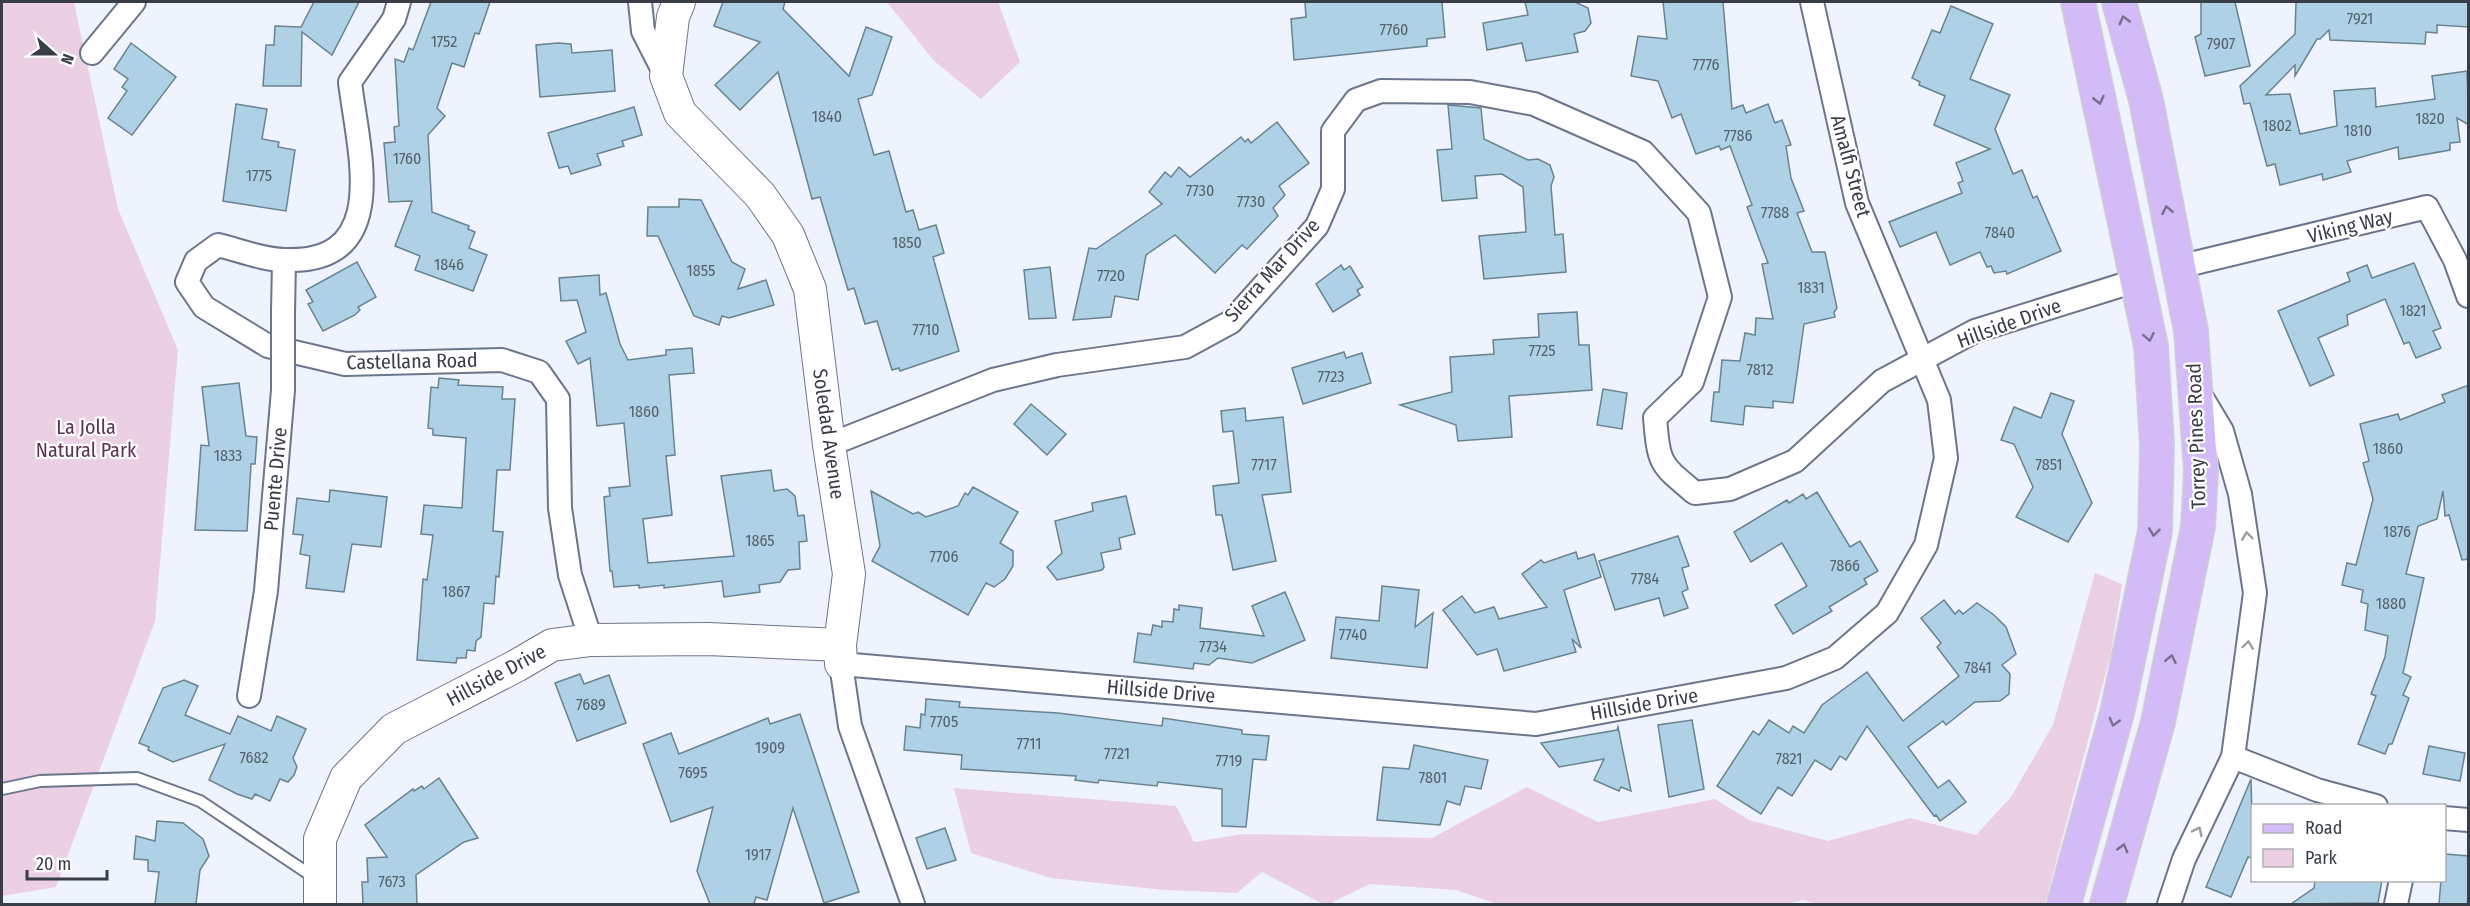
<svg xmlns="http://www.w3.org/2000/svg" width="2470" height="906" font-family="'Fira Sans Condensed',sans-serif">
<rect width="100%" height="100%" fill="#eff3fe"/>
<!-- green -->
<g fill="#ebd0e4">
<path d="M2,2h72l44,207 60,141 -23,271 -99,266 -54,9z"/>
<path d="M887,2h111l22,60 -39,37 -47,-38z"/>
<path d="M2095,573l27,11 -11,69 -66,251h-229l-13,-4 -17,4h-289l-41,-14 -86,-6 -41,20h-6l-61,-32 -25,21 -73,-3 -113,-12 -80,-25 -17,-65 222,18 18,36 49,-8 189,4 95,-51 71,35 117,-23 34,21 79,21 82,-23 66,17 35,-38 42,-72z"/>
</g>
<!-- building -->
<g fill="#aed1e5" stroke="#698391" stroke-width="1.5">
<path d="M314,2h45l-27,53 -30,-23 -1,54h-38l3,-41h8l1,-19 26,1z"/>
<path d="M431,2h59l-11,32 -4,-1 -11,34 -12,-4 -15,45 8,8 -17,19 4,77 37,14 -1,3 7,3 -6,16 18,7 -14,36 -58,-21 5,-14 -25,-10 17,-45 -23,1 -5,-59 11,-1 -1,-15 5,-1 -4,-67 9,3 5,-14 4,2z"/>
<path d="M723,2h62l-2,7 66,67 17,-49 26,10 -20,58 -14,4 16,56 15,-4 17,61 7,-2 6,20 17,-5 8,28 -11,4 26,94 -59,20 -1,-3 -7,2 -15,-49 -12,3 -11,-36 -6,2 -28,-93 -8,2 -34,-127 -38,38 -25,-25 45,-43 -46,-16z"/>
<path d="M1305,2h137l3,35 -18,2v7l-133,14 -3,-41 15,-2z"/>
<path d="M1525,2h50l13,6 3,15 -6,8 -11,3 4,18 -52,9 -4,-18 -35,7 -4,-27 45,-8z"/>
<path d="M1663,2h60l9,107 11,-4 3,8 22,-9 7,19 7,-3 9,25 -5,1 5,32 13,33 -7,2 15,39h13l12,56 -3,4 1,5 -31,7 -11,79 -20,-2v7l-28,-2 -2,19 -32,-4 3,-29h5l3,-32 18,1 5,-28 10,2 1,-17 17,1 -11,-55 6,-1 -21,-56 5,-2 -22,-59 -9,4 -2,-4 -23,8 -15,-40 -9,4 -14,-37 -27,-5 7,-40 29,3z"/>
<path d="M2201,2h34l15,64 -45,10 -10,-39 6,-3z"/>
<path d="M2296,2h173v25l-32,-2v8l-11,-1 -1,12 -95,-4 -1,-10 -9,9h-3l-22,37v-11l-29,30 24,-1 10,40 37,-8 -3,-35 41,-3 1,19 59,-8 -3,-23 35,-5 2,54 -12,-7 3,24 -10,1v7l-51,9 -1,-12 -51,14 4,11 -28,8 -1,-6 -42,11 -5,-21 -8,2 -17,-63 -6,1 -4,-18 55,-52z"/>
<path d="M1951,6l42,18 -23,55 40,16 -15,34 18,45 9,-4 11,28 4,-2 24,55 -54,23 -1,-3 -12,2 -3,-7 -4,1 -7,-15 -30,13 -14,-33 -36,15 -11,-25 73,-29 -4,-10 5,-2 -7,-18 34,-14 -56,-24 11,-29 -26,-11 1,-3 -8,-4 20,-48 8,3z"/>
<path d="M131,43l45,34 -44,58 -24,-17 19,-27 -5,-4 6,-8 -14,-10z"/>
<path d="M558,43l13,1 1,9 40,-3 3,41 -75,6 -4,-52z"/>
<path d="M236,104l31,5 -5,30 17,3 -1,5 17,3 -9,61 -63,-10z"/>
<path d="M1448,105l33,3 3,31 44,21 10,-1 12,6 4,12 -3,9 4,49 8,-1 3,38 -82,7 -5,-43 47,-4 -3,-45 -21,-13 -27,2 2,22 -35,3 -5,-51 15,-1z"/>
<path d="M634,107l8,28 -20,6 2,5 -27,8 4,11 -30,9 -3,-8 -9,2 -11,-35z"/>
<path d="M1277,122l32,41 -30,23 6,9 -12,13 5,8 -31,33 -5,-4 -27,28 -40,-38 -29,20 -8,45 -23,-4 -4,21 -38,3 16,-72 7,1 66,-45 -13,-12 16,-20 6,5 8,-10 11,10 51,-40 4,5 3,-3 3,4z"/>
<path d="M679,199l22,1 31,62 13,7 -7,20 28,-9 8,25 -45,13 -7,-2 -3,9 -25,-9 -36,-80h-11l1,-29h31z"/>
<path d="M357,262l19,35 -18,10 2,3 -5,5 -32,16 -15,-27 5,-2 -7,-12z"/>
<path d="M2414,263l27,65 -8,3 8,17 -25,10 -7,-16 -5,2 -19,-45 -38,16 1,10 -30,13 16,37 -24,11 -32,-75 72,-30 -3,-8 20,-8 5,13z"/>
<path d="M1341,265l3,5 6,-4 13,21 -6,3 3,5 -27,17 -17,-28z"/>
<path d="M1050,267l6,51 -27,1 -5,-49z"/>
<path d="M599,275l1,20 6,-2 14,51 8,16 38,-5v-5l26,-2 2,25 -25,2 6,80 -9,1 6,59 -29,4 5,44 86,-7 -13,-80 50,-6 3,21 13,-2 8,7 3,20 6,-1 3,26 -8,1 1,27 -12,1 -8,12 -21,3 1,7 -36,5 -2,-16 -58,7v-3l-25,3v-3l-25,2 -2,-16h-2l-6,-74 6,-1 -1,-8 21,-2 -6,-63 -27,3 -7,-68 -12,6 -12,-23 20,-9 -9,-32 -16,1 -2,-23z"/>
<path d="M1577,312l2,33h10l3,45 -83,6 3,41 -54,4 -2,-16 -56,-20 52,-13 -2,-35 44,-3 -1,-14 46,-3 -1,-23z"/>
<path d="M1344,352l2,6 16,-5 9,30 -68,21 -11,-36z"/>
<path d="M439,378l20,2 -1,5 45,2 -1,12h13l-5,71h-13l-4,61 10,1 -4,45 -3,-1 -2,28 -10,-1 -3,34 -5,4 -1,10 -8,-1 -1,8h-9l-1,5 -39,-3 6,-81 4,1 6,-45 -12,-1 3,-29 38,3 4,-70 -33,-3v-6l-5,-1 3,-41 7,1z"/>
<path d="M239,383l7,53 11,1 -2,27h-4l-4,67 -52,-1 6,-85 8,1 -7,-59z"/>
<path d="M2469,385v174l-7,1 -13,-45 -4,1 -2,-25 -6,28 -19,7 -12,48 18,4 -21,95 8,4 -8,18 6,3 -17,46h-3l-4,10 -27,-10 18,-48 -5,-2 14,-37 3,-21 -23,-6 3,-26 -7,-2 2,-12 -21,-5 5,-22 9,2 17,-66 -10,-36 6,-2 -9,-37 38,-10 2,6 45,-18 -3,-7z"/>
<path d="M1603,389l24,4 -5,36 -25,-4z"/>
<path d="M2051,393l23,8 -12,33 30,69 -24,39 -52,-25 17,-30 -19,-43 -13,-4 13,-33 27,11z"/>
<path d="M1031,404l35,30 -19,21 -33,-31z"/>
<path d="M1245,408l1,13 37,-4 8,75 -29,3 14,66 -43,9 -11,-55h-6l-3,-29 26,-3 -6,-52 -10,1 -2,-21z"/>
<path d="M973,487l45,25 -18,31 13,8v15l-8,13 -11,8 -8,-4 -18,32 -96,-54 8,-15 -9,-55 42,23 5,-2 8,5 32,-11 7,-13 3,2z"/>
<path d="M330,490l57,7 -6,50 -29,-3 -8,48 -38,-4 4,-32 -10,-2 3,-19 -10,-1 4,-36 32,4z"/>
<path d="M1817,492l33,55 10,-6 18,30 -14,8 3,5 -38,23 3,4 -39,23 -18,-29 32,-19 -25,-43 -31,19 -17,-30 53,-32 2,3 14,-9 3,5z"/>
<path d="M1126,496l9,38 -16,4 2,11 -20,4 3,14 -2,3 -45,10 -10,-13 15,-14 -7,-32 38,-10 -1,-8z"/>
<path d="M1678,536l11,30 -7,2 6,21 -6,3 6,16 -24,8 -5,-18 -44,12 -16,-49z"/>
<path d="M1576,552l2,7 16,-5 7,23 -37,13 17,58 -9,-9 4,13 -72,19 -7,-22 -20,6 -34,-45 19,-14 13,17 19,-6 5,12 48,-12 -25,-33 19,-14 3,3z"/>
<path d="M1382,586l37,4 -4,37 18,-14 -6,55 -96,-10 5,-41 43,4z"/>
<path d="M1285,592l20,48 -53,23 -34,-5 -9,7 -15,-2 -1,6 -59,-7 4,-29 13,2 2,-10 9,2v-6l11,1 1,-13 5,1v-5l23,3 -2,20 64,8 -12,-30z"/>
<path d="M1944,600l11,14 4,-4 4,4 14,-11 17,12 12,12 10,27 -14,11 8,9 -1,20 -9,7 -25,1 -29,23 -3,-4 -35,26 30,41 11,-8 17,22 -26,19 -4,-6 -2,1 -67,-90 -21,34 -6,-4 -9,14 -16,-10 -23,36 -14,-9 -17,27 -44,-28 36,-55 6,4 10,-15 20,13 4,-7 11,7 18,-28 45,-33 36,49 56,-45 -22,-29 4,-4 -20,-25z"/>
<path d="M580,674l4,10 25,-9 17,48 -49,18 -22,-58z"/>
<path d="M184,680l14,6 -13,29 45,19 8,-18 33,15 6,-15 29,13 -13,29 4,9 -3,8 -6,7 -8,-3 -10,22 -15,-7 -3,5 -15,-5 -28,-14 16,-36 -52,18 -25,-12 1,-3 -10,-4 24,-55z"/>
<path d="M926,699l34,3 -1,5 99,6 104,13 1,-8 79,12v4l27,2 -3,24 -13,-1 -7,68 -24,-1v-37l-64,-7 -1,4 -58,-6 -1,3 -23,-3 1,-4 -115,-7 1,-14 -58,-5 2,-24 14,2 1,-14 4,1z"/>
<path d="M800,714l59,178 -35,11 -31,-95 -26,92 -11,-3 -2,7h-44l-13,-33 16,-64 -42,15 -28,-78 28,-11 8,21 89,-36 2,6z"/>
<path d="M1692,720l12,69 -35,8 -11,-72z"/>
<path d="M1618,727l13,64 -10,-4 -2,4 -25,-11 10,-21 -45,8 -18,-24 76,-13z"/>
<path d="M1414,745l74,15 -7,29 -16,-3 -5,19 -13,-4 -7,24 -63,-5 6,-53 26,2z"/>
<path d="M2429,746l36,7 -5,28 -37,-7z"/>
<path d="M439,778l39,60 -14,4 -48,33 1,29h-54l-1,-22h6l-1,-24 20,-1 -22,-32 48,-36 1,2 8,-5 2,3z"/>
<path d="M2251,779l2,80 -5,-2 -17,40 -25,-10z"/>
<path d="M157,821l26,2 20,16 6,17 -9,14 -4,34h-41l4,-32 -11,-1v-11l-14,-1 2,-23 19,5z"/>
<path d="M945,828l11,32 -29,9 -11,-31z"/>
<path d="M2445,854l24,2v48h-30l2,-24h4z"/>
<path d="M2315,880h67l-4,23 -87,1 23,-16z"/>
</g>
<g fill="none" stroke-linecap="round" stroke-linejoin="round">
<defs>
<path id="lane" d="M2,789l38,-8 97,-3 63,23 115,77"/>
<g id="street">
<path d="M399,2l-5,17 -44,63c8,69 43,182 -65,178 -22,0 -46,-10 -67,-15l-22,16 -9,21 17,25 64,39 77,18 157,-4 37,12 19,27 2,109 10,67 21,65"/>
<path d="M640,2l3,29 23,45"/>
<path d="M92,53l42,-51"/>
<path d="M2178,267l249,-60 28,53 13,36"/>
<path d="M283,313l1,-52"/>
<path d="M829,445l164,-65 64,-15 128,-18 46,-25 86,-96 16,-37v-58l23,-31 25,-9 89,1 64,12 109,48 56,61 21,84 -28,85 -37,36c4,47 5,46 40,75l35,-4 65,-28 87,-80 93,-50 163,-51"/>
<path d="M249,696l17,-105 17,-201"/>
<path d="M2233,757l84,33 59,16"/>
<path d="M2444,818l24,2"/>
<path d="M913,904l-63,-178 -9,-62 695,60 250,-46 49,-20 52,-45 39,-68 20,-87 -7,-58 -82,-197 -45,-201"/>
<path d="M2169,904l15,-45 49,-102 22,-164 -15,-99 -18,-63 -24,-40"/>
<path d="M2396,904l5,-24"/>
</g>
<g id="secondary">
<path d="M679,2l-6,15 -7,59 14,37 80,82 28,40 22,54 19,156 20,129 -9,71 1,19"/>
<path d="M320,904v-65l26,-61 48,-49 122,-63 36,-21 39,-5 117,-1 132,6"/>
</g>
<g id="primary">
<path d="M2064,904l53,-191 38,-182 2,-86 -6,-99 -73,-344"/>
<path d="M2107,904l51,-182 40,-195 3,-56 -10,-140 -45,-231 -27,-98"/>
</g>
</defs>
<!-- lane casing -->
<use href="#lane" stroke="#6b758b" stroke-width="14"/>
<!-- street casing -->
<use href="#street" stroke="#6b758b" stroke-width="26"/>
<!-- secondary casing -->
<use href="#secondary" stroke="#6b758b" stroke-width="34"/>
<!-- primary casing -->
<use href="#primary" stroke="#cfd0d3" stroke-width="36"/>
<!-- lane -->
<use href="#lane" stroke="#fff" stroke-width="10"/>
<!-- street -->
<use href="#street" stroke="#fff" stroke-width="22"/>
<!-- secondary -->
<use href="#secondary" stroke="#fff" stroke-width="32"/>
<!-- primary -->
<use href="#primary" stroke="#d2bbf7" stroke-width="33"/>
<defs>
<path id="street-bridge" d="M283,313v77"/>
</defs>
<!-- street-bridge casing -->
<use href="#street-bridge" stroke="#6b758b" stroke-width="26" stroke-linecap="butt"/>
<!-- street-bridge -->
<use href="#street-bridge" stroke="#fff" stroke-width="22"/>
</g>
<!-- one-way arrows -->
<defs><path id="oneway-chevron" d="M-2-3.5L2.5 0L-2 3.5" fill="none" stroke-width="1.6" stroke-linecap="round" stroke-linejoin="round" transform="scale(1.5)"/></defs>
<g stroke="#766f8d">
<use href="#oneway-chevron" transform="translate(2124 20) rotate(-105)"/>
<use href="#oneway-chevron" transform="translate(2099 100) rotate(77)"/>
<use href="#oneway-chevron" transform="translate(2167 210) rotate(-101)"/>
<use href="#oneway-chevron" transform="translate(2149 337) rotate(79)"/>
<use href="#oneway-chevron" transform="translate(2154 532) rotate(97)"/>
<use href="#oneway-chevron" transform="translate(2171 659) rotate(-78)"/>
<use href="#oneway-chevron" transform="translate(2114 722) rotate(105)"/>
<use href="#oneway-chevron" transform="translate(2123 848) rotate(-75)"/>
</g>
<g stroke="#9c9ea3">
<use href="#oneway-chevron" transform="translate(2247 536) rotate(-98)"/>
<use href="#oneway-chevron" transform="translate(2248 645) rotate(-82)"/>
<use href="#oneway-chevron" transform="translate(2198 831) rotate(-64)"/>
</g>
<g text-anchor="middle" stroke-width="4.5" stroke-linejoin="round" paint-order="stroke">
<!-- number labels -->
<g font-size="16" fill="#56626e">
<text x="2360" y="24">7921</text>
<text x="1394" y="35">7760</text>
<text x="444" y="47">1752</text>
<text x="2221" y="49">7907</text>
<text x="1706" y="70">7776</text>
<text x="827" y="122">1840</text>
<text x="2430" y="124">1820</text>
<text x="2277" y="131">1802</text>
<text x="2358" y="136">1810</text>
<text x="1738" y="141">7786</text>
<text x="407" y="164">1760</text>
<text x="259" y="181">1775</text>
<text x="1200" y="196">7730</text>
<text x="1251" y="207">7730</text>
<text x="1775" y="218">7788</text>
<text x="2000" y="238">7840</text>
<text x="907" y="248">1850</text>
<text x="449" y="270">1846</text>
<text x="701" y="276">1855</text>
<text x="1111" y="281">7720</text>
<text x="1811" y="293">1831</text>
<text x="2413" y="316">1821</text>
<text x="926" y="335">7710</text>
<text x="1542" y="356">7725</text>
<text x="1760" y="375">7812</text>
<text x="1331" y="382">7723</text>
<text x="644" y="417">1860</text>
<text x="2388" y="454">1860</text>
<text x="228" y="461">1833</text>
<text x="1264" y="470">7717</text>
<text x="2049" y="470">7851</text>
<text x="2397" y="537">1876</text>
<text x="760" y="546">1865</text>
<text x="944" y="562">7706</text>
<text x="1845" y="571">7866</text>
<text x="1645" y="584">7784</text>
<text x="456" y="597">1867</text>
<text x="2391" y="609">1880</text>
<text x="1353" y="640">7740</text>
<text x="1213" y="652">7734</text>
<text x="1978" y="673">7841</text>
<text x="591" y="710">7689</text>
<text x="944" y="727">7705</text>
<text x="1029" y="749">7711</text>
<text x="770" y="753">1909</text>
<text x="1117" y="759">7721</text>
<text x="254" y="763">7682</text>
<text x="1789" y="764">7821</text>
<text x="1229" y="766">7719</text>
<text x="693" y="778">7695</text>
<text x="1433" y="783">7801</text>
<text x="758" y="860">1917</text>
<text x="392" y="887">7673</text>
</g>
<!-- street labels -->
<g font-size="20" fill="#383d47" stroke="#fff">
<text transform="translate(1851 166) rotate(75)" y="7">Amalfi Street</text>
<text transform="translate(2350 226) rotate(-14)" y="7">Viking Way</text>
<text transform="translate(1272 270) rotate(-48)" y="7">Sierra Mar Drive</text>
<text transform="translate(2009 323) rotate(-20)" y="7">Hillside Drive</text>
<text transform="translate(412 361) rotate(-1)" y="7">Castellana Road</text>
<text transform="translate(829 434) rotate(82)" y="7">Soledad Avenue</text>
<text transform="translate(2196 436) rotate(-92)" y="7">Torrey Pines Road</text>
<text transform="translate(275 479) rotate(-85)" y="7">Puente Drive</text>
<text transform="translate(496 675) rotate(-28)" y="7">Hillside Drive</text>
<text transform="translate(1161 691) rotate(5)" y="7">Hillside Drive</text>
<text transform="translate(1644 704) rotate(-10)" y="7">Hillside Drive</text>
</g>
<!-- park labels -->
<g font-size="20" fill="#5b3252" stroke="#fff">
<text x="86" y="434">La Jolla<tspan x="86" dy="23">Natural Park</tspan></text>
</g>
</g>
<!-- border -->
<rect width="2470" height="906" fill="none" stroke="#383d47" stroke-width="6"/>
<!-- legend -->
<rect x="2251" y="804" width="195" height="78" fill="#ffffff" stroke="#afb1b5" stroke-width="1.5"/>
<rect x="2263" y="824" width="30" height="9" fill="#d2bbf7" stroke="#afb1b5" stroke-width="1.5"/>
<text x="2305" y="834" font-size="18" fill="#383d47">Road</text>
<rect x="2263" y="849" width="30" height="18" fill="#ebd0e4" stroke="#afb1b5" stroke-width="1.5"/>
<text x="2305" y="864" font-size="18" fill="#383d47">Park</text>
<!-- north arrow -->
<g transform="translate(54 54) rotate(111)" stroke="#ffffff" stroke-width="4.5" paint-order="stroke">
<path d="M0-4.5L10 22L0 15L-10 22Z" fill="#383d47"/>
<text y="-9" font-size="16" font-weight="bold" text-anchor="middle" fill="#383d47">N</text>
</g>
<!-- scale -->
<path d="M27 870v9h80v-9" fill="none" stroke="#383d47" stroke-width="3"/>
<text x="36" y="870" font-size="18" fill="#383d47" stroke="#ffffff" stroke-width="4.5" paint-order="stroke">20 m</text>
</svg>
